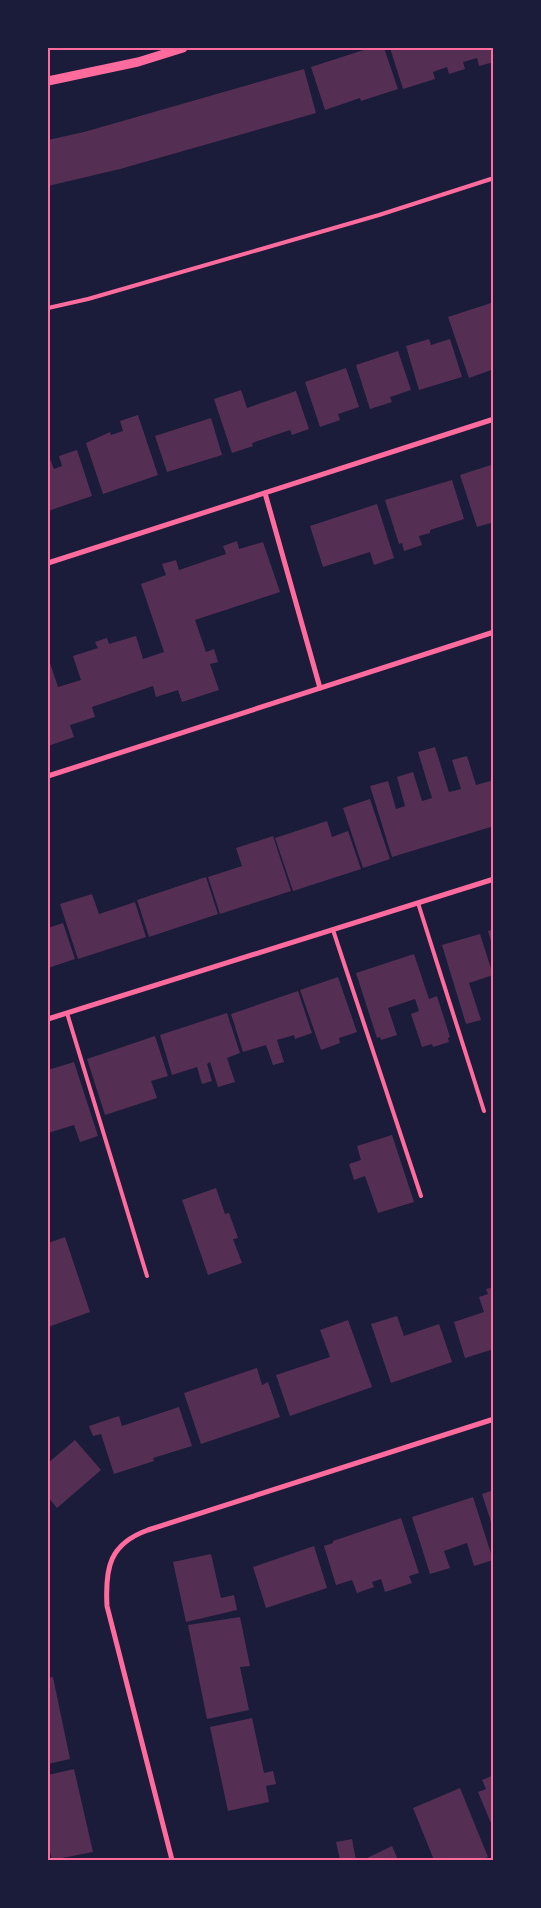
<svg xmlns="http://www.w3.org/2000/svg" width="541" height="1908" font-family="'Public Sans',sans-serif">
<rect width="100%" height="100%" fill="#1b1b3a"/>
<!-- building -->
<g fill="#542f53">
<path d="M370,48h14l14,41 -37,12 -1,-3 -35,12 -14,-43z"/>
<path d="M390,48h104v14l-15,4 -2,-8 -14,4 2,7 -16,5 -2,-7 -14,5 2,7 -32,10z"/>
<path d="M304,69l12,44 -196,56 -72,17v-46l36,-8z"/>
<path d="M494,302v67l-25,9 -21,-61z"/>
<path d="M429,339l2,6 19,-6 12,38 -43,13 -13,-44z"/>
<path d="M398,351l13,39 -21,7 2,5 -22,7 -14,-44z"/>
<path d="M346,368l13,39 -21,7 2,6 -20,7 -15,-45z"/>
<path d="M241,390l6,18 49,-17 13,38 -17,6 -2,-5 -38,13 1,3 -21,7 -18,-54z"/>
<path d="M138,415l20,60 -55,19 -17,-51 24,-11 1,3 12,-4 -3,-10z"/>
<path d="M211,418l11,37 -55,17 -12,-36z"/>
<path d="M77,450l15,46 -44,15v-51l2,-1 4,10 8,-3 -3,-10z"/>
<path d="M494,464v58l-17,5 -17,-52z"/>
<path d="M452,480l12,39 -34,11v3l-11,3 3,9 -18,6 -2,-8 -3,1 -14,-44z"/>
<path d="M377,504l17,54 -20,7 -4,-13 -47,15 -13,-41z"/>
<path d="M237,541l2,8 24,-7 17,50 -85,28 11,32 8,-3 4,13 -8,2 9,26 -37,12 -4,-12 -22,7 -3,-11 -61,21 3,10 -25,8 4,12 -26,9v-89l10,30 23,-7 -8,-24 25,-8 -3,-6 12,-4 2,6 27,-8 7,23 21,-7 -23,-68 25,-9 -4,-11 14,-4 3,10 47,-16 -3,-8z"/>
<path d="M435,747l14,45 12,-3 -9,-29 15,-4 9,29 18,-5v46l-102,31 -22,-71 18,-5 8,28 9,-3 -8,-29 16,-5 9,29 10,-3 -14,-46z"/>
<path d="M370,799l20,60 -27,9 -20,-60z"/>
<path d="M327,821l5,16 16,-6 13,38 -68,22 -18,-53z"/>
<path d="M273,836l18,55 -71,23 -12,-37 34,-11 -6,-18z"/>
<path d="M206,877l12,37 -69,23 -12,-37z"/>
<path d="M92,894l7,20 36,-12 11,35 -68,22 -18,-55z"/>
<path d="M63,923l12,36 -27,9v-40z"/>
<path d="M494,929v18l-1,1 -5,-17z"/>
<path d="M480,934l13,41 -24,8 12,37 -15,4 -24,-79z"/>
<path d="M414,954l15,45 8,-3 13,41 -2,1 1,4 -16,5 -1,-3 -10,3 -11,-33 8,-3 -4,-12 -27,9 9,27 -16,5 -1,-3 -3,1 -21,-65z"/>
<path d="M338,977l19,55 -18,6 1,5 -19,7 -21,-60z"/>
<path d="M298,991l14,42 -17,6 -1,-4 -17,5 7,22 -11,3 -7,-20 -23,7 -12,-38z"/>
<path d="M227,1013l13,40 -13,5 8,24 -17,5 -8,-25 -3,2 5,17 -10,3 -5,-17 -25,8 -12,-40z"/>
<path d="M155,1036l13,40 -17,5 6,17 -52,17 -18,-56z"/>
<path d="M74,1062l24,74 -18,6 -6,-17 -26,8v-63z"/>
<path d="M392,1135l22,67 -36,11 -13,-37 -11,4 -5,-16 12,-4 -4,-14z"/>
<path d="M216,1188l9,26 4,-1 9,25 -5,1 9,24 -34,12 -26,-75z"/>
<path d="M65,1237l25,75 -42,15v-84z"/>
<path d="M494,1287v62l-29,9 -11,-36 30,-10 -5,-15 9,-3 -2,-5z"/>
<path d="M397,1316l7,20 35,-12 13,38 -61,21 -20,-59z"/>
<path d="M348,1320l24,67 -82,29 -14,-41 54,-18 -10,-27z"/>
<path d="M257,1368l5,17 6,-3 12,35 -79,27 -17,-51z"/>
<path d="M179,1407l13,39 -39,12 1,3 -40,13 -13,-40 -8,2 -4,-10 30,-10 3,10z"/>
<path d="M75,1440l26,30 -44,38 -9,-11v-34z"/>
<path d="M494,1490v38h-1l-11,-34z"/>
<path d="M473,1497l20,63 -19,6 -7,-23 -23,8 6,17 -20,6 -18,-57z"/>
<path d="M401,1518l18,55 -10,3 3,7 -27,9 -4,-13 -9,3 2,5 -17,6 -5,-13 -16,5 -12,-39 9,-3v-2z"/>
<path d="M314,1546l13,42 -61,20 -13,-41z"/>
<path d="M211,1554l10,44 13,-3 3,15 -51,12 -13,-60z"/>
<path d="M240,1617l10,49 -10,1 9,43 -42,9 -19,-94z"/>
<path d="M53,1677l17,82 -22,5v-86z"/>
<path d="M252,1718l12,55 9,-2 3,13 -10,2 3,16 -41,9 -18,-84z"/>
<path d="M74,1769l19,83 -41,8 -4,-16v-69z"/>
<path d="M494,1775v53h-1l-15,-36 8,-3 -4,-9z"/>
<path d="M460,1788l28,69 -9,3h-45l-21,-52z"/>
<path d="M352,1839l4,21h-16l-4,-18z"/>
<path d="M392,1846l6,14h-35z"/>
</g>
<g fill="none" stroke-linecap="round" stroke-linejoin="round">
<!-- service -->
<g stroke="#ff6b9d" stroke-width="4">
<path d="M48,308l40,-9 291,-84 115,-37"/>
<path d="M418,903l66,208"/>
<path d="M333,930l88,266"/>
<path d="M67,1013l80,263"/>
</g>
<!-- minor -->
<g stroke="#ff6b9d" stroke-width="5">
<path d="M265,493l55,195"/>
<path d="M48,563l446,-144"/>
<path d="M48,776l446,-144"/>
<path d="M48,1019l446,-140"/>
<path d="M172,1860l-65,-254c-2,-38 2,-62 41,-76l346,-111"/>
</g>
<!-- tertiary -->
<path stroke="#ff6b9d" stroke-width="9" d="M48,81l90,-19 45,-14"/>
</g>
<!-- border -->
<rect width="541" height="1908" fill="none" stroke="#1b1b3a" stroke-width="98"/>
<rect x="49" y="49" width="443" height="1810" fill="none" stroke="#ff6b9d" stroke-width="2"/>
</svg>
